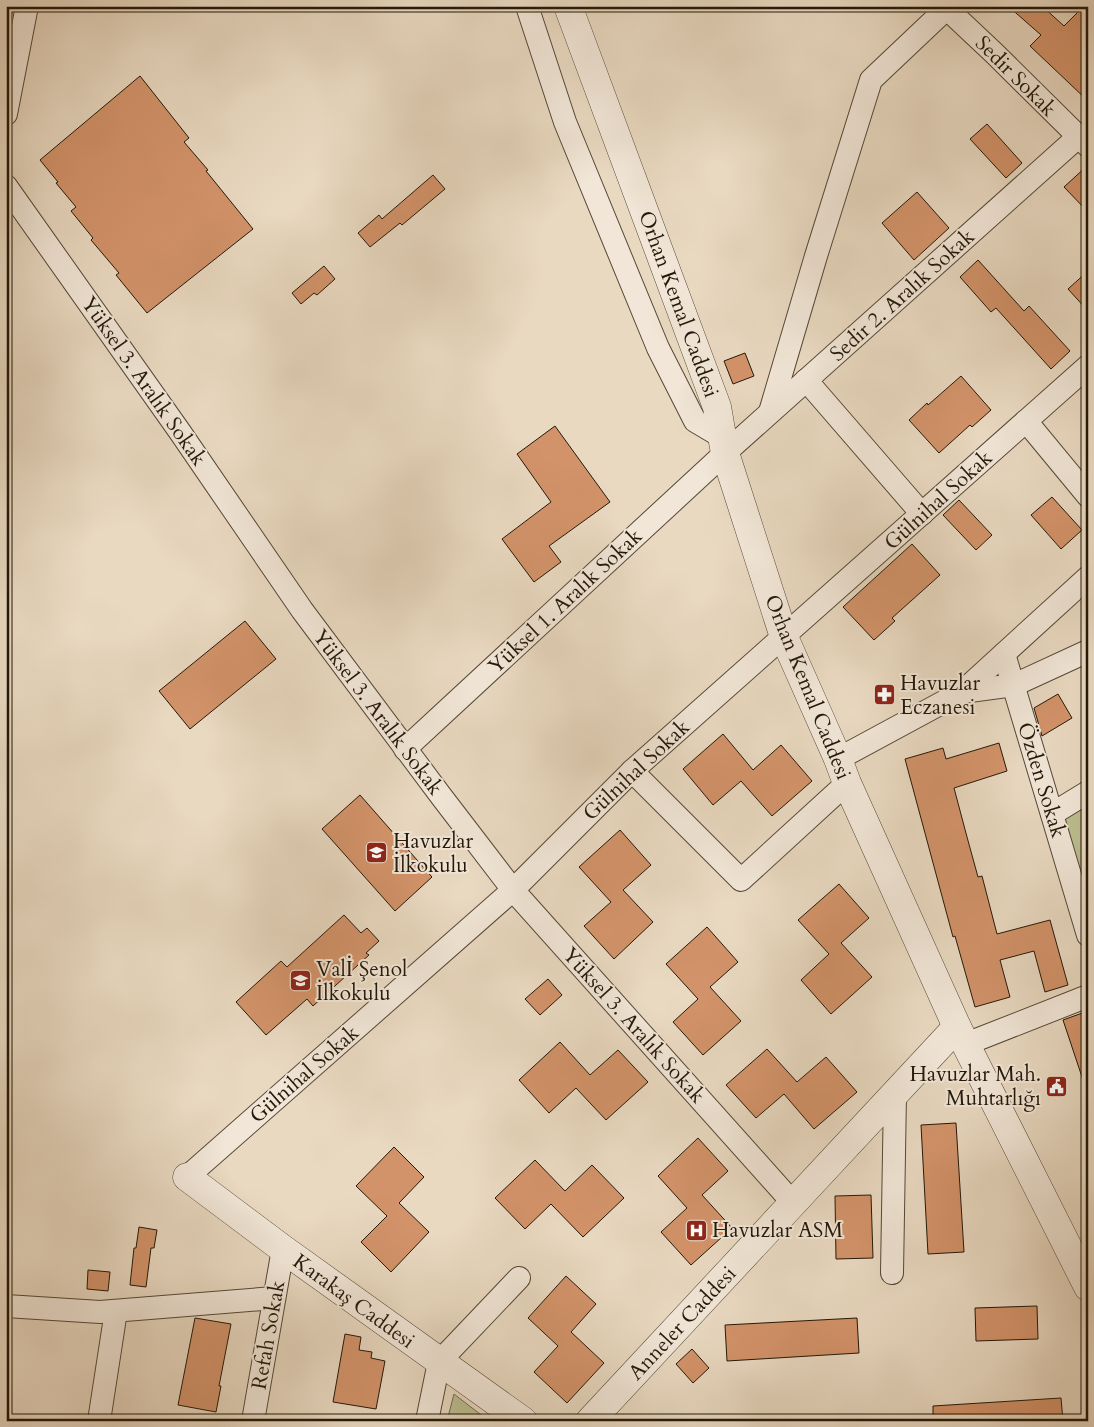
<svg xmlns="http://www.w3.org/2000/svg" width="1094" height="1427" font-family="Cardo,serif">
<rect width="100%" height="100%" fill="#e9d9c1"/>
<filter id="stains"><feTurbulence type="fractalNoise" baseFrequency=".004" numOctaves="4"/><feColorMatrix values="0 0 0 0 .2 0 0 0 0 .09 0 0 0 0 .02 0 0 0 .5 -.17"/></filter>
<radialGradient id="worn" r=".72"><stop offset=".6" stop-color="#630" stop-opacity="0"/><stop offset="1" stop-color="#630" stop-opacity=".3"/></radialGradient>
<!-- green -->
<g fill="#bbbe90" stroke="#6f6b4c">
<path d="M1088,801v103l-28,-86z"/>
<path d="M454,1394l35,27h-42z"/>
</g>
<!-- building -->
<g fill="#d3936a" stroke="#231809">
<path d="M1008,6h34l22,20 20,-20h4v95l-58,-55 11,-11z"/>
<path d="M140,76l49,62 -5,4 24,28 -2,1 47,58 -106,84 -31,-38 3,-2 -28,-33 2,-2 -22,-27 5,-4 -20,-24 2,-1 -18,-22z"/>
<path d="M987,124l35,39 -16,15 -36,-39z"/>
<path d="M1088,165v47l-24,-25z"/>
<path d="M433,175l12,14 -43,36 -2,-2 -30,24 -12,-14 21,-18 3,4z"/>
<path d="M917,192l32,36 -35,32 -32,-37z"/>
<path d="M978,260l46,51 5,-5 41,45 -19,18 -55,-61 -5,4 -31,-35z"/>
<path d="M324,266l11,13 -18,16 -3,-2 -13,11 -9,-11z"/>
<path d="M1088,271v40l-20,-22z"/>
<path d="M745,353l9,23 -21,8 -9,-23z"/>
<path d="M961,376l30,34 -19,17 -2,-2 -31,28 -30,-33 18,-17 1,2z"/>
<path d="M555,426l55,76 -61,44 12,16 -27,20 -32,-43 49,-37 -34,-48z"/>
<path d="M1052,497l30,33 -21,19 -30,-34z"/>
<path d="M959,500l33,35 -16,15 -33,-35z"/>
<path d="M912,544l28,31 -48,43 3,3 -21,19 -31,-33z"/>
<path d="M245,621l31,38 -86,70 -31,-38z"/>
<path d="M1058,694l14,24 -30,18 -8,-28z"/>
<path d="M723,734l30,36 28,-25 31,36 -40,35 -31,-35 -28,24 -30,-36z"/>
<path d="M999,743l8,28 -53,17 13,49 11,40 4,-1 15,58 53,-14 18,65 -23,7 -11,-41 -34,9 10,37 -35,10 -20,-71 -2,1 -48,-178 38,-11 3,11z"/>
<path d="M360,795l72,82 -37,34 -73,-82z"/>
<path d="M620,830l31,35 -28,25 30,32 -39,37 -30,-33 27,-24 -32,-35z"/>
<path d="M839,884l30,34 -28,25 31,34 -41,37 -30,-34 28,-26 -31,-34z"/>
<path d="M344,915l17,18 6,-5 12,13 -13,12 3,2 -56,51 -6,-7 -41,36 -30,-33 45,-41 6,6z"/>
<path d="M707,927l31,35 -28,25 31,34 -38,34 -30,-33 25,-23 -32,-35z"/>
<path d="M548,979l14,16 -22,20 -15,-16z"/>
<path d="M1088,1011v74l-3,1 -22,-66z"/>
<path d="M560,1042l30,33 28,-25 30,32 -42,38 -30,-32 -27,25 -30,-33z"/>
<path d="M767,1049l30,33 29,-25 31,35 -43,37 -30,-35 -28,24 -30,-33z"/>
<path d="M956,1123l8,129 -36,2 -7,-129z"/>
<path d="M698,1138l30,33 -26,24 30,33 -41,37 -30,-33 26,-24 -29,-32z"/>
<path d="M394,1147l30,30 -25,26 30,29 -38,40 -30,-30 26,-26 -31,-30z"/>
<path d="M535,1160l30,31 27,-26 32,33 -41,39 -32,-33 -26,25 -30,-31z"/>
<path d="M871,1195l2,63 -37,1 -1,-63z"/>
<path d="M139,1227l18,3 -3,18h-3l-5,39 -16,-2 4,-37h2z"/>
<path d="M88,1270l22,2 -2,19 -21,-2z"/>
<path d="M566,1276l30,28 -25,28 33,31 -37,40 -33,-31 24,-26 -30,-28z"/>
<path d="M1037,1306l1,33 -62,2 -1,-33z"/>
<path d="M195,1318l36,6 -12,62h2l-5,26 -38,-7z"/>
<path d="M857,1318l2,35 -132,8 -2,-36z"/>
<path d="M345,1334l16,3 -2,13 13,2 -1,6 14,3 -9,48 -43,-7z"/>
<path d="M692,1349l17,19 -16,15 -17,-19z"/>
<path d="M1061,1398l2,23h-130v-15z"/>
</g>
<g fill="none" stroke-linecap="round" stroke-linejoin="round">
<defs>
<g id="minor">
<path d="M527,6l38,116 93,226 37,73 27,16"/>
<path d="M944,6l50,47 94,93"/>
<path d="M6,114l21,-108"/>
<path d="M6,186l174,246 122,178 139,186 72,94 280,313"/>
<path d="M806,380l116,134"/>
<path d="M770,412l46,-156 55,-176 75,-71"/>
<path d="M1026,421l62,75"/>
<path d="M1004,654l84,281"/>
<path d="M962,692l52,-7 74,-34"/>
<path d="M405,749l320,-296 353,-316"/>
<path d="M838,759l124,-67 126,-115"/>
<path d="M632,771l109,109 106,-97"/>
<path d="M1052,814l36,-22"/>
<path d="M966,1044l122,-48"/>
<path d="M187,1177l326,-287 119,-119 456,-405"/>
<path d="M892,1273l3,-179"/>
<path d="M6,1306l94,6 174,-14"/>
<path d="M99,1421l17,-110"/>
<path d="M253,1421l30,-172"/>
<path d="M427,1421l12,-59 80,-84"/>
</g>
<g id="tertiary">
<path d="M568,6l149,401 8,46 59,184 54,122 9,24 110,244 131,260"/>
<path d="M187,1177l96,72 240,172"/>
<path d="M590,1421l367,-394"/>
</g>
</defs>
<!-- minor casing -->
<use href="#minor" stroke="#544837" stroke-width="24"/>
<!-- tertiary casing -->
<use href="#tertiary" stroke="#544837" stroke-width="29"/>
<!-- minor -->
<use href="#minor" stroke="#f1e6d7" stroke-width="22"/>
<!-- tertiary -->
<use href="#tertiary" stroke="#f1e6d7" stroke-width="28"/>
</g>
<!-- icons -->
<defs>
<symbol id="pharmacy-square" viewBox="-11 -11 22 22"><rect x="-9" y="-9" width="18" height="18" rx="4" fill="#8f2418" stroke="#f1e6d7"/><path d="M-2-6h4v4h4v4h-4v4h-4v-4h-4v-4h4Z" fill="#fff"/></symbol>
<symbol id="school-square" viewBox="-11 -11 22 22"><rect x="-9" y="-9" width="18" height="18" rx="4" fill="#8f2418" stroke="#f1e6d7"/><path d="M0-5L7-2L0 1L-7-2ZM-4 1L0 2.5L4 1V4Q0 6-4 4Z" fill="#fff"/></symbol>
<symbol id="civic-square" viewBox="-11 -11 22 22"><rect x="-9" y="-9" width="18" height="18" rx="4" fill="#8f2418" stroke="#f1e6d7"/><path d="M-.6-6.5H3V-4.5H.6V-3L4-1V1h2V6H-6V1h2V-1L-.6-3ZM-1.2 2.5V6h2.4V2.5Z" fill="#fff"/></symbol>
<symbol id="hospital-square" viewBox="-11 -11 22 22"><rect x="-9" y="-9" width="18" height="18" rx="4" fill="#8f2418" stroke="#f1e6d7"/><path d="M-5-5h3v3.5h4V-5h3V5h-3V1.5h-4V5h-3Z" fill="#fff"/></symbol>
</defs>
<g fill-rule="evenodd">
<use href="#pharmacy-square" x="872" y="682" width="25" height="25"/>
<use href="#school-square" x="364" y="840" width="25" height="25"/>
<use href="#school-square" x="288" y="968" width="25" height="25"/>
<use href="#civic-square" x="1044" y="1074" width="25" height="25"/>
<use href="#hospital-square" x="684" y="1218" width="25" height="25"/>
</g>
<g text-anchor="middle" stroke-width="4" stroke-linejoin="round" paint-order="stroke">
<!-- street labels -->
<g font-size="21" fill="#231809" stroke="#f1e6d7">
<text transform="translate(1016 76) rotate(45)" y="7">Sedir Sokak</text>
<text transform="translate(902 295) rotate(-42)" y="7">Sedir 2. Aralık Sokak</text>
<text transform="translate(679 304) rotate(70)" y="7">Orhan Kemal Caddesi</text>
<text transform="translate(144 381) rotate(55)" y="7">Yüksel 3. Aralık Sokak</text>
<text transform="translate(938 500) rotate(-42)" y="7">Gülnihal Sokak</text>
<text transform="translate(565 601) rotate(-43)" y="7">Yüksel 1. Aralık Sokak</text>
<text transform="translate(808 687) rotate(68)" y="7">Orhan Kemal Caddesi</text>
<text transform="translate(378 712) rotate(53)" y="7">Yüksel 3. Aralık Sokak</text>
<text transform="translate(636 770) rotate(-43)" y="7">Gülnihal Sokak</text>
<text transform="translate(1042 780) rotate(73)" y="7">Özden Sokak</text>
<text transform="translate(634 1025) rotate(48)" y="7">Yüksel 3. Aralık Sokak</text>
<text transform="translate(304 1074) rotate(-41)" y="7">Gülnihal Sokak</text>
<text transform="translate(354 1301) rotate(36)" y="7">Karakaş Caddesi</text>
<text transform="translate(682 1323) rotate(-47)" y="7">Anneler Caddesi</text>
<text transform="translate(268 1335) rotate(-80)" y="7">Refah Sokak</text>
</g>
<!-- poi labels -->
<g font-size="21" fill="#231809" stroke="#f1e6d7" text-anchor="start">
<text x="900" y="690">Havuzlar<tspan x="900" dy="24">Eczanesi</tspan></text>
<text x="393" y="848">Havuzlar<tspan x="393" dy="24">İlkokulu</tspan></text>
<text x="316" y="976">Valİ Şenol<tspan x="316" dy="24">İlkokulu</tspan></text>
<text x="1041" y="1081" text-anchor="end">Havuzlar Mah.<tspan x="1041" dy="24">Muhtarlığı</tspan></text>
<text x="712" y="1237">Havuzlar ASM</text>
</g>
</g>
<!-- margin -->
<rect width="1094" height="1427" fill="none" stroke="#e9d9c1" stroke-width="25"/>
<rect x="8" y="8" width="1079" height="1412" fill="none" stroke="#231809" stroke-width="2.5"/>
<rect x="12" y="12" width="1069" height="1402" fill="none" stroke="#231809"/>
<rect width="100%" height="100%" filter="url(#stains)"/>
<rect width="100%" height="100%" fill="url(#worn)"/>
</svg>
